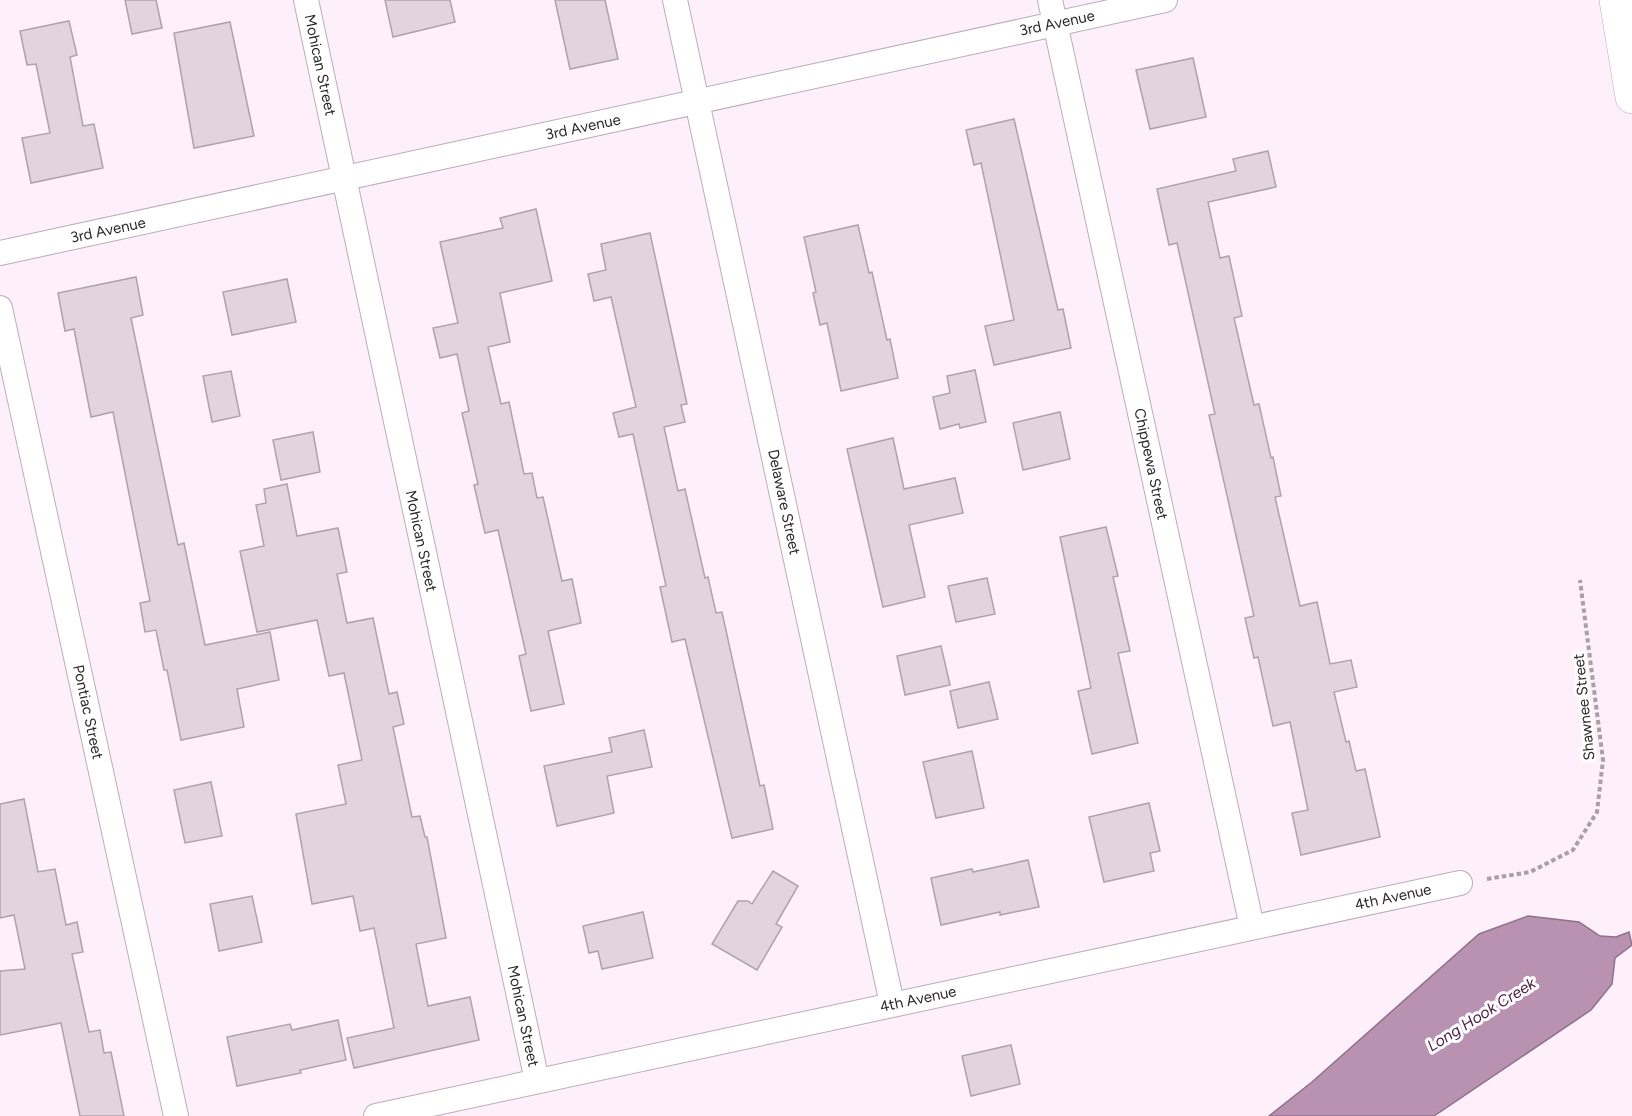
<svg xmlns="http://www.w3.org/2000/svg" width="1632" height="1116" font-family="Figtree,sans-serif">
<rect width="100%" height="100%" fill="#fdf0fa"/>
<!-- water -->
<path fill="#b992b2" stroke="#8e7289" stroke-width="1.5" d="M1528,916l51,6 21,14 16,1 13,-5 3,13 -17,13 -3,26 -21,26 -157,106h-165l43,-34 167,-148z"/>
<!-- building -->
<g fill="#e1d4de" stroke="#aea2ac" stroke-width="1.5">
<path d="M125,0h31l6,28 -30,6z"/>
<path d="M385,0h65l5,22 -62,15z"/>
<path d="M555,0h50l13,59 -48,10z"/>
<path d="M69,21l8,34 -7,2 13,69 11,-2 9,44 -72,15 -9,-45 28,-5 -14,-69 -9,1 -7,-34z"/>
<path d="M230,22l24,114 -60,12 -20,-115z"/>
<path d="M1193,58l13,59 -56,12 -14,-59z"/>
<path d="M1014,119l44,191 5,-1 8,39 -77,17 -9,-39 29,-6 -33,-157 -7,2 -8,-35z"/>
<path d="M1268,151l8,36 -68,15 12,56 9,-2 13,60 -8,2 20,87 5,-1 12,54 2,-1 8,39 -6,1 25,109 17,-4 13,62 21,-4 6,27 -23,5 12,50 3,-1 7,30 9,-2 15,68 -79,18 -9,-42 16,-3 -18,-88 -17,4 -15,-69 -4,1 -9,-40 9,-2 -45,-201 6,-1 -38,-171 -8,2 -12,-56 79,-18 -3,-12z"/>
<path d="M536,209l16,72 -52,12 10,49 -22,5 13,57 8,-2 15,72 8,-1 5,25 6,-1 19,84 10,-2 9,44 -33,8 16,73 -33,7 -12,-55 7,-2 -28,-124 -13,3 -11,-48 4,-1 -16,-71 7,-2 -12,-57 -17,4 -7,-30 25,-5 -18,-81 63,-14 -3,-10z"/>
<path d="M858,225l11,48 3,-1 15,68 3,-1 8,39 -57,13 -14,-68 -7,2 -7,-32 3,-1 -12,-55z"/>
<path d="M650,233l37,171 -6,1 4,17 -21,5 14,64 7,-2 20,89 3,-1 8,36 6,-1 38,174 4,-1 9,44 -41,9 -47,-199 -13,3 -12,-55 6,-1 -33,-152 -14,3 -6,-24 23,-6 -25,-110 -17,4 -6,-27 18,-4 -5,-26z"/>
<path d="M136,277l7,38 -12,3 47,227 6,-2 21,102 65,-13 9,48 -42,9 7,38 -63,13 -14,-70h-3l-8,-40 -11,2 -5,-29 10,-2 -37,-189 -22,5 -17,-88 -9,2 -7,-38z"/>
<path d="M287,279l9,43 -64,13 -9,-43z"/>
<path d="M975,370l11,52 -26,6 -1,-4 -19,5 -7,-32 17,-4 -3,-17z"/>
<path d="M231,371l9,45 -28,6 -9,-46z"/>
<path d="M1060,412l10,47 -47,11 -10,-47z"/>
<path d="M313,432l7,40 -39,8 -8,-40z"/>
<path d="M893,438l11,51 51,-11 8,35 -54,12 16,72 -42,10 -36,-158z"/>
<path d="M287,484l10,52 41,-8 9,44 -10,2 10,49 26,-5 16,76 8,-2 7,32 -11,3 19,90 8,-1 5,21h2l19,101 -30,6 12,62 42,-9 9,43 -125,28 -7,-30 47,-10 -20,-100 -14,3 -7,-35 -41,8 -16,-90 50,-10 -8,-39 24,-5 -18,-87 -15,3 -12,-56 -60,12 -17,-81 24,-5 -8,-41 10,-2 -2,-14z"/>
<path d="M1106,527l12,49 -5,1 17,74 -12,2 20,90 -46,11 -14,-63 13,-3 -31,-151z"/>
<path d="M987,578l8,36 -39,8 -8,-36z"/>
<path d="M941,646l9,39 -45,10 -8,-39z"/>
<path d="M989,682l9,37 -40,9 -8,-37z"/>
<path d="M644,730l8,37 -45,9 7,37 -57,13 -13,-60 68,-14 -3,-14z"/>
<path d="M972,751l12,57 -48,10 -13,-56z"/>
<path d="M211,782l11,54 -37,7 -11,-53z"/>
<path d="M24,799l14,73 17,-3 11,56 11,-3 6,30 -11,2 17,78 11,-2 4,23 7,-1 13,64h-44l-19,-93 -61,12v-64l25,-2 -11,-54 -14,3v-114z"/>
<path d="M1149,803l11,48 -10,2 4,18 -50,11 -15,-65z"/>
<path d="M1028,860l11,47 -39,8v-3l-59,13 -10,-47 41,-9 1,3z"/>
<path d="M773,871l25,15 -22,38 6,3 -25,43 -45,-26 26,-43h10l4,3z"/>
<path d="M252,896l10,46 -43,9 -9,-47z"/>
<path d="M643,912l10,46 -51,11 -4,-18 -9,2 -6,-27z"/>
<path d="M338,1020l8,40 -46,10 1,3 -64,13 -10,-49 63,-13 2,6z"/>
<path d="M1011,1045l9,39 -49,12 -9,-40z"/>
</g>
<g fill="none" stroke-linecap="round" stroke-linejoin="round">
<defs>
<g id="minor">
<path d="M306,0l231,1081"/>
<path d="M675,0l217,1004"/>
<path d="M1050,0l202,927"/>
<path d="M0,253l1165,-253"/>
<path d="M0,308l176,808"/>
<path d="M376,1116l1084,-233"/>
</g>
<path id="motorway" d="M1616,0l16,97"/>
</defs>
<!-- minor casing -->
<use href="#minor" stroke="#baaeb8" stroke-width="26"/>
<!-- motorway casing -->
<use href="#motorway" stroke="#baaeb8" stroke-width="34"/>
<!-- path -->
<path stroke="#a99fa7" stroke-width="4" stroke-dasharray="4.5 3" stroke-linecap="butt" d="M1487,879l43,-7 43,-22 24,-38 6,-52 -23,-180"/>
<!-- minor -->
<use href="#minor" stroke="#fff" stroke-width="24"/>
<!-- motorway -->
<use href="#motorway" stroke="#fff" stroke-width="33"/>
</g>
<g text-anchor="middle" stroke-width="6" stroke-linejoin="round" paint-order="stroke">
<!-- street labels -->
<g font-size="15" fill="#2b272a" stroke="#fff">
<text transform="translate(1057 23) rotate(-12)" y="5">3rd Avenue</text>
<text transform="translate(320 65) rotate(78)" y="5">Mohican Street</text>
<text transform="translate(583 127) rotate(-12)" y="5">3rd Avenue</text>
<text transform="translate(108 230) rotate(-12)" y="5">3rd Avenue</text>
<text transform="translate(1151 464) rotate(78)" y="5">Chippewa Street</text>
<text transform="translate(784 502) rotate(78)" y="5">Delaware Street</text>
<text transform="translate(421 541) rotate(78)" y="5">Mohican Street</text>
<text transform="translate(1584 707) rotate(-96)" y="5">Shawnee Street</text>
<text transform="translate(88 712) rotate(78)" y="5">Pontiac Street</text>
<text transform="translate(1393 897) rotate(-12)" y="5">4th Avenue</text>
<text transform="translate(918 999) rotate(-12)" y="5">4th Avenue</text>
<text transform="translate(523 1016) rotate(78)" y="5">Mohican Street</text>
</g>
<!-- water labels -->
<g font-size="16" font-style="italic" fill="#4d1d48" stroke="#fff">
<text transform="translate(1481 1014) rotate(-32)" y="6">Long Hook Creek</text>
</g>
</g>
</svg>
